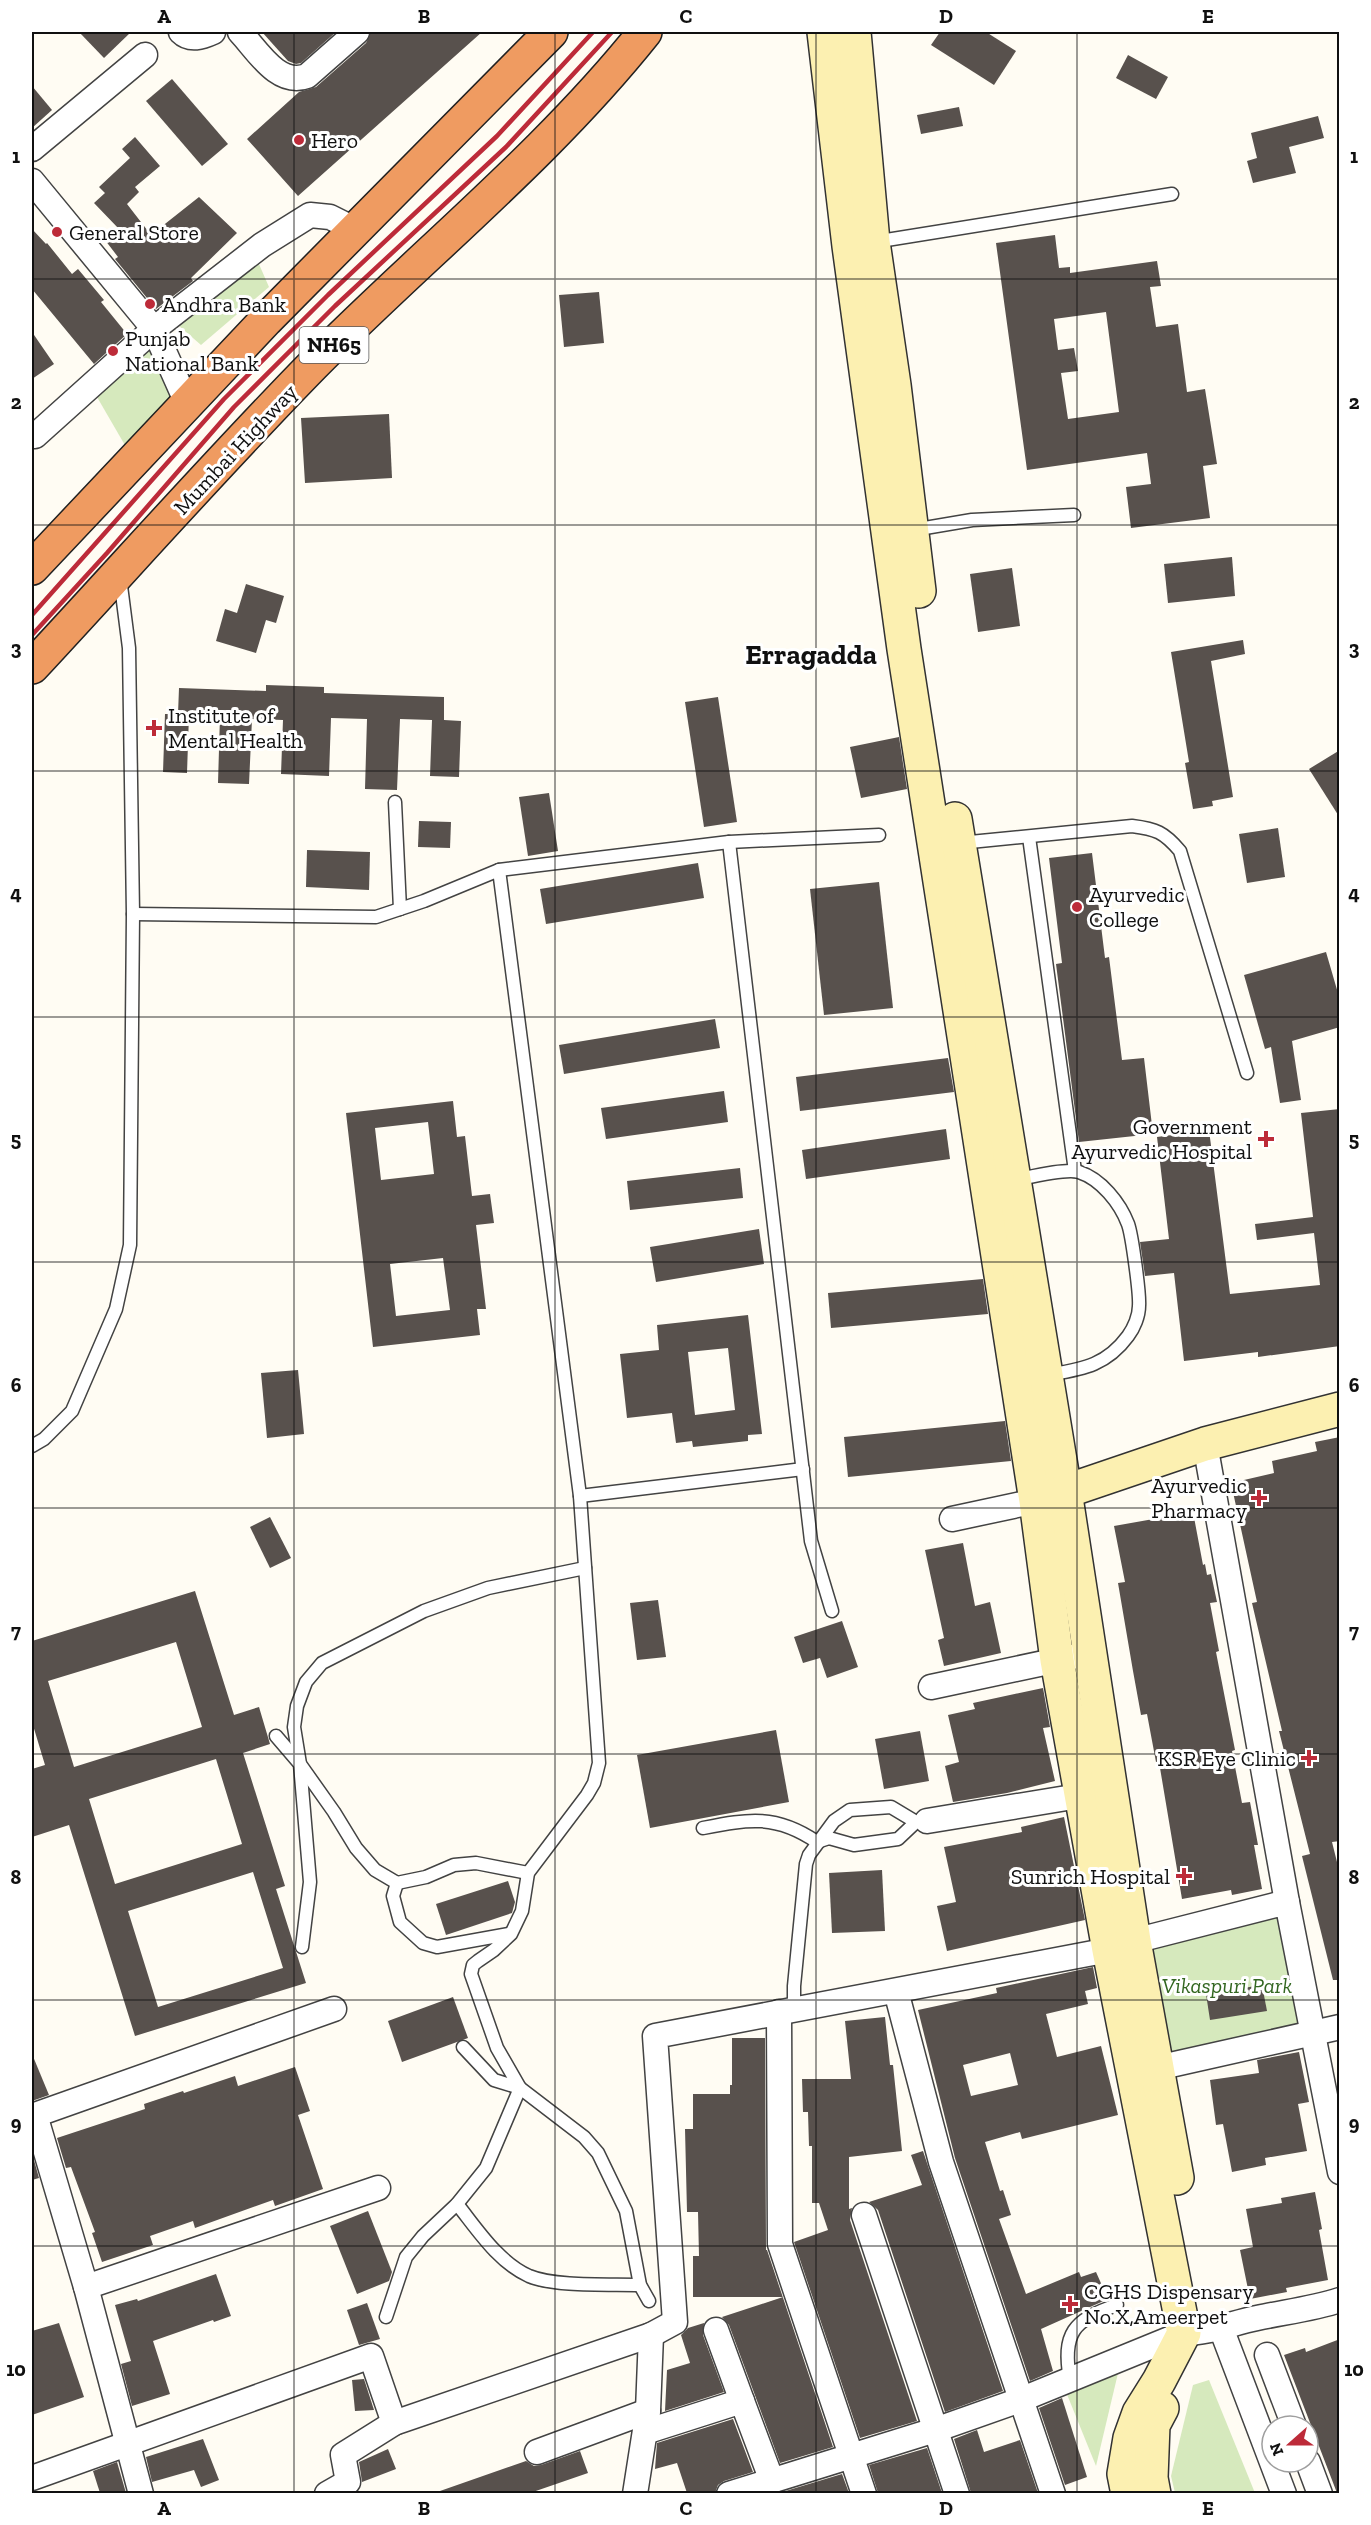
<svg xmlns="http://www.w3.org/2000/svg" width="1371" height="2525" font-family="'Zilla Slab',serif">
<rect width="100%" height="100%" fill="#fffcf3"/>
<!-- green -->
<g fill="#d6e9bd">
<path d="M255,255l14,32 -68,58 -23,-20z"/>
<path d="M152,348l25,54 -51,45 -29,-50z"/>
<path d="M1283,1906l27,127 -144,29 -19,-121z"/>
<path d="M1119,2369l-23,97 -32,-79z"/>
<path d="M1209,2380l46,113h-80l-4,-17 22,-91z"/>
</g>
<!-- building -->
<g fill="#58514d" fill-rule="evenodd">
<path d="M79,32h52l-27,26z"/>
<path d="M262,32h74l-35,31 -5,1 -8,-3z"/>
<path d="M371,32h111l-184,164 -51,-57 52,-47 17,-5 50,-44z"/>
<path d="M940,32h46l30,19 -22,34 -63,-40z"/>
<path d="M1128,55l40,22 -12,22 -40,-21z"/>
<path d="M172,79l56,65 -26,22 -56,-65z"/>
<path d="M32,86l20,24 -20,18z"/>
<path d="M959,107l4,19 -42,8 -4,-19z"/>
<path d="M1318,116l6,22 -35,9 7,26 -43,10 -6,-22 10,-3 -6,-25z"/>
<path d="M135,137l25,29 -25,21 4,5 -12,12 24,31 48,-38 38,36 -46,45 2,3 -37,28 -41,-50 3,-2 -13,-17 14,-11 -25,-26 11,-10 -6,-6 31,-29 -8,-9z"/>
<path d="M32,229l14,15 1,-1 25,31 6,-5 26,31 -3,2 26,32 -33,30 -62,-75z"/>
<path d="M1055,235l4,33 11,-1v6l87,-12 4,25 -11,1 6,40 22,-3 9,68 18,-3 12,75 -14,2 7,52 -79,10 -5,-41 25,-3 -4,-31 -120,17 -31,-227zM1106,312l13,100 -51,7 -7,-46 17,-2 -4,-23 -16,2 -4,-31z"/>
<path d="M599,292l5,51 -40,4 -5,-52z"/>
<path d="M32,332l22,32 -22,15z"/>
<path d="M389,414l3,64 -87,5 -4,-65z"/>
<path d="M1232,557l3,39 -67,7 -4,-39z"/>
<path d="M1012,568l8,58 -42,6 -8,-58z"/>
<path d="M246,584l38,12 -8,27 -10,-3 -10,33 -40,-12 9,-32 12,4z"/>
<path d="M1243,640l2,14 -34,7 22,136 -21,4 1,5 -20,3 -8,-46 4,-1 -18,-110z"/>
<path d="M266,685l58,2v6l120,4v23l17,1 -2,56 -29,-1 2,-56 -32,-1 -3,71 -32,-1 2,-70 -36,-1 -2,58 -48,-2 2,-54 -31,-1 -3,65 -31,-1 2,-67 -31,-1 -2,58 -24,-1 2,-58h13l1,-26 87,3z"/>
<path d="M718,697l19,125 -33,5 -19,-125z"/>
<path d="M899,737l8,52 -46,9 -11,-51z"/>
<path d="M1340,750v68l-31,-49z"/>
<path d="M549,793l9,58 -30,5 -9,-59z"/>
<path d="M419,821l32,1 -1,26 -32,-1z"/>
<path d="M1278,828l7,49 -38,6 -8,-49z"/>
<path d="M307,850l63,2 -1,38 -63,-3z"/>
<path d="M1092,853l13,105 4,-1 13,103 22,-2 9,76 -74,8 -23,-178 6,-1 -13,-105z"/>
<path d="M698,863l6,35 -158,26 -6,-35z"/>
<path d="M879,882l14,126 -69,7 -14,-126z"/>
<path d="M1326,952l14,48v27l-48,14 9,59 -21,3 -9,-56 -6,2 -21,-74z"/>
<path d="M715,1019l5,29 -156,26 -5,-29z"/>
<path d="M948,1058l6,34 -154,19 -4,-34z"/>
<path d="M724,1091l4,31 -122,17 -5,-31z"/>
<path d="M453,1101l4,36 8,-1 7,60 18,-2 4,29 -18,2 10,84h-9l3,26 -107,12 -27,-234zM428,1122l6,52 -53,6 -6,-52zM443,1258l7,52 -54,6 -6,-52z"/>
<path d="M1340,1109v237l-82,11v-5l-74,9 -10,-88 -29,3 -5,-34 29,-3 -12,-102 52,-7 21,164 90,-9 -6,-52 -57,7 -2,-16 58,-7 -12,-104z"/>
<path d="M946,1129l4,30 -144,20 -4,-29z"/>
<path d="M740,1168l3,30 -113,12 -3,-29z"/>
<path d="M759,1229l5,35 -108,18 -6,-35z"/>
<path d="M983,1279l5,35 -157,14 -3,-35z"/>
<path d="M748,1315l14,119 -14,1v6l-55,6 -1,-6 -16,2 -4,-30 -45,5 -7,-64 39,-4 -2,-25zM728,1348l7,62 -40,5 -7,-63z"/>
<path d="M298,1370l6,64 -37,4 -6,-65z"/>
<path d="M1005,1421l6,40 -163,16 -4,-40z"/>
<path d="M1340,1437v404l-8,1 8,32v106h-7l-31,-124 8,-2 -31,-123h3l-30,-128 5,-1 -26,-119 43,-10 -2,-12 45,-10 -2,-9z"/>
<path d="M1193,1512l10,53 2,-1 2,11 4,-1 6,28 -7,1 9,48 -3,1 19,98 -3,1 10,52 8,-1 8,43h-4l8,44 -30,6 -1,-5 -49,9 -23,-137h-3l-9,-48 -6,1 -8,-44 -15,-88 7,-1 -11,-56z"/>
<path d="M270,1517l21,41 -21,10 -20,-41z"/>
<path d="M963,1543l12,63 15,-4 11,51 -57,13 -6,-26 6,-2 -19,-88z"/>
<path d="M195,1591l39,124 25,-8 11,37 -27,9 42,133 -9,3 30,94 -171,53 -66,-211 -37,12v-68l13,-4 -13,-43v-81zM176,1642l26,85 -128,40 -26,-86zM216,1759l26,85 -127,40 -26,-85zM253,1872l30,96 -125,39 -30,-96z"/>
<path d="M658,1600l8,57 -29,3 -7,-57z"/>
<path d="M842,1621l16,46 -31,11 -7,-20 -17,5 -9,-26z"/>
<path d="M1043,1688l7,39 -7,1 12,53 -48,12 -54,9 -8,-36 14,-4 -11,-47 27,-6 -2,-6z"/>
<path d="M776,1730l13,72 -139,26 -13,-73z"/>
<path d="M920,1731l9,50 -45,8 -9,-50z"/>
<path d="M1064,1817l21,103 -138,31 -10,-45 19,-4 -12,-55 78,-15 -1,-5z"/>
<path d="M882,1870l3,61 -53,2 -3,-60z"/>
<path d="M508,1881l7,21 -3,11 -66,22 -10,-31z"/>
<path d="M1093,1967l4,21 -12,3 3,13 -42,10 11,43 44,-11 17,69 -96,24 -2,-7 -35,10 15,49 3,-1 8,25 -12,4 27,75 53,-22 2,5 15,-5 12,27 -67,30 12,42 -23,10 -75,-223 -37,-148 79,-17 -1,-5zM1010,2053l8,32 -47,11 -8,-31z"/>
<path d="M1262,1985l5,26 -57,9 -4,-26z"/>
<path d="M453,1997l15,41 -66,24 -14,-41z"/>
<path d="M885,2017l5,48h3l9,86 -53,6v52l3,-1 -2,12 67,201 -57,17 -66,-196 34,-12 -9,-27h-7v-57h-3l-1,-34h-5l-1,-33h49l-6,-58z"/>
<path d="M732,2038h33l1,212h1l66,197 -53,16 -51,-138 -7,-8 61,-20h-90v-41h6l-1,-44h-11l-2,-83h8v-35h37v-9h2z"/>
<path d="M1299,2052l10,50 -11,2 9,47 -42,7 1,7 -34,7 -9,-48 -7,1 -6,-45 49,-7 -2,-13z"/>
<path d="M32,2054l17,41 -17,6z"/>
<path d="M295,2067l15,44 -12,4 25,74 -48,17 -2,-6 -78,28 -2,-7 -43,15 3,9 -51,17 -10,-29 3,-1 -24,-65 -5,1 -9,-30 88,-29 -1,-5 39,-13 1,2 51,-17 3,10z"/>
<path d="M923,2151l80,240 -58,21 -67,-202 -9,-8 53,-17 -11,-30z"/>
<path d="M32,2153l7,25 -7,2z"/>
<path d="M1315,2192l7,37 -3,1 9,50 -42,8 1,4 -37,7 -10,-49 13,-3 -7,-38 36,-6 -1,-5z"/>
<path d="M368,2211l24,61 -3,9 -32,13 -27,-68z"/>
<path d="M216,2274l15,42 -17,6 -1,-2 -60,21 17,53 -38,12 -11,-42 10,-3 -16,-56 22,-6 1,2z"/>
<path d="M367,2303l13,36 -21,6 -12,-35z"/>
<path d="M59,2323l25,74 -52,18v-84z"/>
<path d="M704,2323l-1,12 21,57 -59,19 2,-41 23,-7 -9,-28 7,-7z"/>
<path d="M1340,2339v154h-3l-53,-138 21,-7 1,4z"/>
<path d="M364,2379l10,31 -19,1 -3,-31z"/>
<path d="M1062,2398l25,79 -22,8 -26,-77z"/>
<path d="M733,2419l20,53 -29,9 -6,4 -3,8h-28l-10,-30 -22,6 2,-26z"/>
<path d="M977,2430l7,22 36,-12 18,53h-67l-17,-54z"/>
<path d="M203,2439l16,41 -18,7 -7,-17 -42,12 -6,-25z"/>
<path d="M927,2448l15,45h-64l-9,-28z"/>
<path d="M388,2449l8,20 -34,13 -3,-20z"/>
<path d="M580,2451l8,22 -58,20h-90v-2l86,-30 8,5 7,-1z"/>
<path d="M117,2462l9,31h-26l-7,-22z"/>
<path d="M842,2474l7,19h-70z"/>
</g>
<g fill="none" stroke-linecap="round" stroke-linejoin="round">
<defs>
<g id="lane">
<path d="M874,242l298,-48"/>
<path d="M913,530l59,-10 102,-5"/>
<path d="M395,802l5,107"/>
<path d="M1029,837l46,334"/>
<path d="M729,842l82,699 21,70"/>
<path d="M960,843l172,-17c24,3 32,6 48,25l67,222"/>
<path d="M133,914l243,3 48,-16 75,-31 230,-28 150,-7"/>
<path d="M1015,1180c15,-3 51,-12 64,-8 22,7 41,31 49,52 4,11 12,70 11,82 0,10 -5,22 -11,30 -22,30 -46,33 -80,39"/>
<path d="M32,1446l12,-7 28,-28 44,-102 14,-64 3,-331 -4,-266 -9,-70"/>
<path d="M580,1496l223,-27"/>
<path d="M276,1736l24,28 10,118 -8,65"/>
<path d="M703,1828c46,-9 73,-14 114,14"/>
<path d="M817,1842l12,-4 25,7 44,-6 18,-17 7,-1"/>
<path d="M528,1873l-52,-10 -22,2 -28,12 -29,6 -22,-13 -19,-22 -22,-36 -34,-48 -6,-37 3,-21 9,-24 16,-19 102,-52 64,-23 97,-20"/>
<path d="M397,1883l-4,13 7,26 23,21 14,4 72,-13"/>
<path d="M794,2010v-24l12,-122 3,-9 25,-34 16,-11 41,-3 25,15"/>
<path d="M463,2047l31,33 26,8 64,49 14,16 28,58 14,74 9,16"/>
<path d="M457,2204c20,25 41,58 72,72 26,11 81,8 111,9"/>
<path d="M386,2317l20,-60 17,-21 34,-32 29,-36 34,-80 -23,-40 -26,-74 2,-9 5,-4 16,-11 17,-16 11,-23 6,-38 59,-78 7,-12 5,-20 -19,-267 -81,-626"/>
<path d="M1070,2380c-8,-47 3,-60 47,-75"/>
</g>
<g id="street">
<path d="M181,32c9,9 21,5 32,0"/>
<path d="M240,32c17,18 38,55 67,44l50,-44"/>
<path d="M32,149l113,-94"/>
<path d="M32,181l122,148 33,74"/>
<path d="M35,436l119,-107 108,-84 48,-30 20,2 26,13"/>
<path d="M1205,1444l82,458"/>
<path d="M952,1519l84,-18"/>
<path d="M931,1687l141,-30"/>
<path d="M927,1821l170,-28"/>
<path d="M896,1991l45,171 112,332"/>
<path d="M779,2012l1,232 84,250"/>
<path d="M1157,2068l183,-41"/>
<path d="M35,2115l51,172 55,207"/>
<path d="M32,2116l302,-107"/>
<path d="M864,2215l93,279"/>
<path d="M86,2287l292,-99"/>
<path d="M1221,2328l63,166"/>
<path d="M716,2330l26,71"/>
<path d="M1267,2355l27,71"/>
<path d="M645,2432l97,-31 30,80"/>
<path d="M537,2452l111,-41"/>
<path d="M1308,2462l12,32"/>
<path d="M32,2478l339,-122 23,67"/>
<path d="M327,2494l21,-12 -5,-27 51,-32 257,-88 24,-13 -20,-286 454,-86 25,-9 153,-39 53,270"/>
<path d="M635,2494l13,-83 3,-76"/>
<path d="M729,2494l206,-64 85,-30 164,-67c26,0 48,-10 73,-15 28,-6 55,-9 83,-18"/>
</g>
<g id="secondary">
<path d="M824,32l25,214 55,403 132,852 21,159 52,290 75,383 -25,48 -20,32 -9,25 -6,36 4,20"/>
<path d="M854,32l19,210 21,143 25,206"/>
<path d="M955,819l110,672 69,450 43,237"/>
<path d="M1046,1498l159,-54 135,-35"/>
<path d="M1154,2494l-3,-16 2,-53 9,-17"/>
</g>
<g id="highway">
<path d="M32,568l234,-248 285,-288"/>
<path d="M32,667c93,-100 185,-204 281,-302 110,-111 234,-210 332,-333"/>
</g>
</defs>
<!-- lane casing -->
<use href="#lane" stroke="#434343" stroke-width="15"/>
<!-- street casing -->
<use href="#street" stroke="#434343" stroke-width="27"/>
<!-- secondary casing -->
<use href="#secondary" stroke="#323232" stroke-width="36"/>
<!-- highway casing -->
<use href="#highway" stroke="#212121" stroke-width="36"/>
<!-- lane -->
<use href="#lane" stroke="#fff" stroke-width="12"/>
<!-- street -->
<use href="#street" stroke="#fff" stroke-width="24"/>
<!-- secondary -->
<use href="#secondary" stroke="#fcf0b1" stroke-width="33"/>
<!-- highway -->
<use href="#highway" stroke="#ef9b61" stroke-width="33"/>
<!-- rail -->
<g stroke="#bd2b39" stroke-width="4.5">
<path d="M32,615l192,-216 104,-104 169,-159 96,-104"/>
<path d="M32,635l75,-82 127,-146 101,-101 171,-159 106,-115"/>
</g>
</g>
<!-- grid -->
<path fill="none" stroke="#101010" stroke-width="1.5" stroke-opacity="0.55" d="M294,32v2462M555,32v2462M816,32v2462M1077,32v2462M32,279h1308M32,525h1308M32,771h1308M32,1017h1308M32,1262h1308M32,1508h1308M32,1754h1308M32,2000h1308M32,2246h1308"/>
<!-- markers -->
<g fill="#bd2b39" stroke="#fff" stroke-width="2">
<circle cx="299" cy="140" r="6"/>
<circle cx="57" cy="232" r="6"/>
<circle cx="150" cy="304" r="6"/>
<circle cx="113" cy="351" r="6"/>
<path d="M151 719h6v6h6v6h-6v6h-6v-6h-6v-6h6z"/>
<circle cx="1077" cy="907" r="6"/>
<path d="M1263 1130h6v6h6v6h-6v6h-6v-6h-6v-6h6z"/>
<path d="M1256 1489h6v6h6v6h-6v6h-6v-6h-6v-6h6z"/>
<path d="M1306 1749h6v6h6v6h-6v6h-6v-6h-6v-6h6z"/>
<path d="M1181 1867h6v6h6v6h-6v6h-6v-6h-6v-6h6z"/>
<path d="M1067 2295h6v6h6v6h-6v6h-6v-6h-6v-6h6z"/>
</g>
<g text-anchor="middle" stroke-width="6" stroke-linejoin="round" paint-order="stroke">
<!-- shield labels -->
<rect fill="#fff" stroke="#585858" stroke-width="1.5" x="299.5" y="327" width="69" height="36" rx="4.5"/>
<g font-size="21" font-weight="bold" fill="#101010">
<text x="334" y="352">NH65</text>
</g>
<!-- poi labels -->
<g font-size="22" fill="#101010" stroke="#fff" text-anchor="start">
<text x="311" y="148">Hero</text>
<text x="69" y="240">General Store</text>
<text x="162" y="312">Andhra Bank</text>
<text x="125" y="346">Punjab<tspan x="125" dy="25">National Bank</tspan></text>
<text x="168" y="723">Institute of<tspan x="168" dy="25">Mental Health</tspan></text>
<text x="1089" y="902">Ayurvedic<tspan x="1089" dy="25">College</tspan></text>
<text x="1252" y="1134" text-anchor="end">Government<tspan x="1252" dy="25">Ayurvedic Hospital</tspan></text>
<text x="1247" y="1493" text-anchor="end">Ayurvedic<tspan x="1247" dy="25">Pharmacy</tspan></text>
<text x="1296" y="1766" text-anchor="end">KSR Eye Clinic</text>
<text x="1170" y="1884" text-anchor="end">Sunrich Hospital</text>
<text x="1084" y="2299">CGHS Dispensary<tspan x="1084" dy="25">No.X,Ameerpet</tspan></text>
</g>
<!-- street labels -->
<g font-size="22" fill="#101010" stroke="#fff">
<text transform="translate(235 449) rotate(-47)" y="8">Mumbai Highway</text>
</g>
<!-- park labels -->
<g font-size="22" font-style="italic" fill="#336721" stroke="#fff">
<text x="1227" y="1993">Vikaspuri Park</text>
</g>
<!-- district labels -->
<g font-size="28" font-weight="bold" fill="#101010" stroke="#fff">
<text x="811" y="664">Erragadda</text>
</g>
</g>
<!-- border -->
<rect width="1371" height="2525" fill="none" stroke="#ffffff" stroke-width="66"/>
<!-- north arrow -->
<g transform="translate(1290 2444) rotate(249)"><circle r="28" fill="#ffffff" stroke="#9f9f9f" stroke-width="1.5"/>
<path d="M0-4.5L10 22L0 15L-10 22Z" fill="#bd2b39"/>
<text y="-9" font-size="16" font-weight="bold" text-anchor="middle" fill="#101010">N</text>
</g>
<rect x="33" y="33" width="1305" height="2459" fill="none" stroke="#101010" stroke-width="2"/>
<g font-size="20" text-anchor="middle" font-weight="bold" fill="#101010">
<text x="164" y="23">A</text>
<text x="424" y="23">B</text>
<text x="686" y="23">C</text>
<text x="946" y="23">D</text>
<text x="1208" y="23">E</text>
<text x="16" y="163">1</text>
<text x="1354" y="163">1</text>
<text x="16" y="409">2</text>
<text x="1354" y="409">2</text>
<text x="16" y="655">3</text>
<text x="1354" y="655">3</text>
<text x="16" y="900">4</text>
<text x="1354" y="900">4</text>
<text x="16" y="1146">5</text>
<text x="1354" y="1146">5</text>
<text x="16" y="1392">6</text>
<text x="1354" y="1392">6</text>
<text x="16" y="1638">7</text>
<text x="1354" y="1638">7</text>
<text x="16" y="1884">8</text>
<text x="1354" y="1884">8</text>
<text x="16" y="2130">9</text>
<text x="1354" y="2130">9</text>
<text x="16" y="2376">10</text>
<text x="1354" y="2376">10</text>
<text x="164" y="2515">A</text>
<text x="424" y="2515">B</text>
<text x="686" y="2515">C</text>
<text x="946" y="2515">D</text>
<text x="1208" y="2515">E</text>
</g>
</svg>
